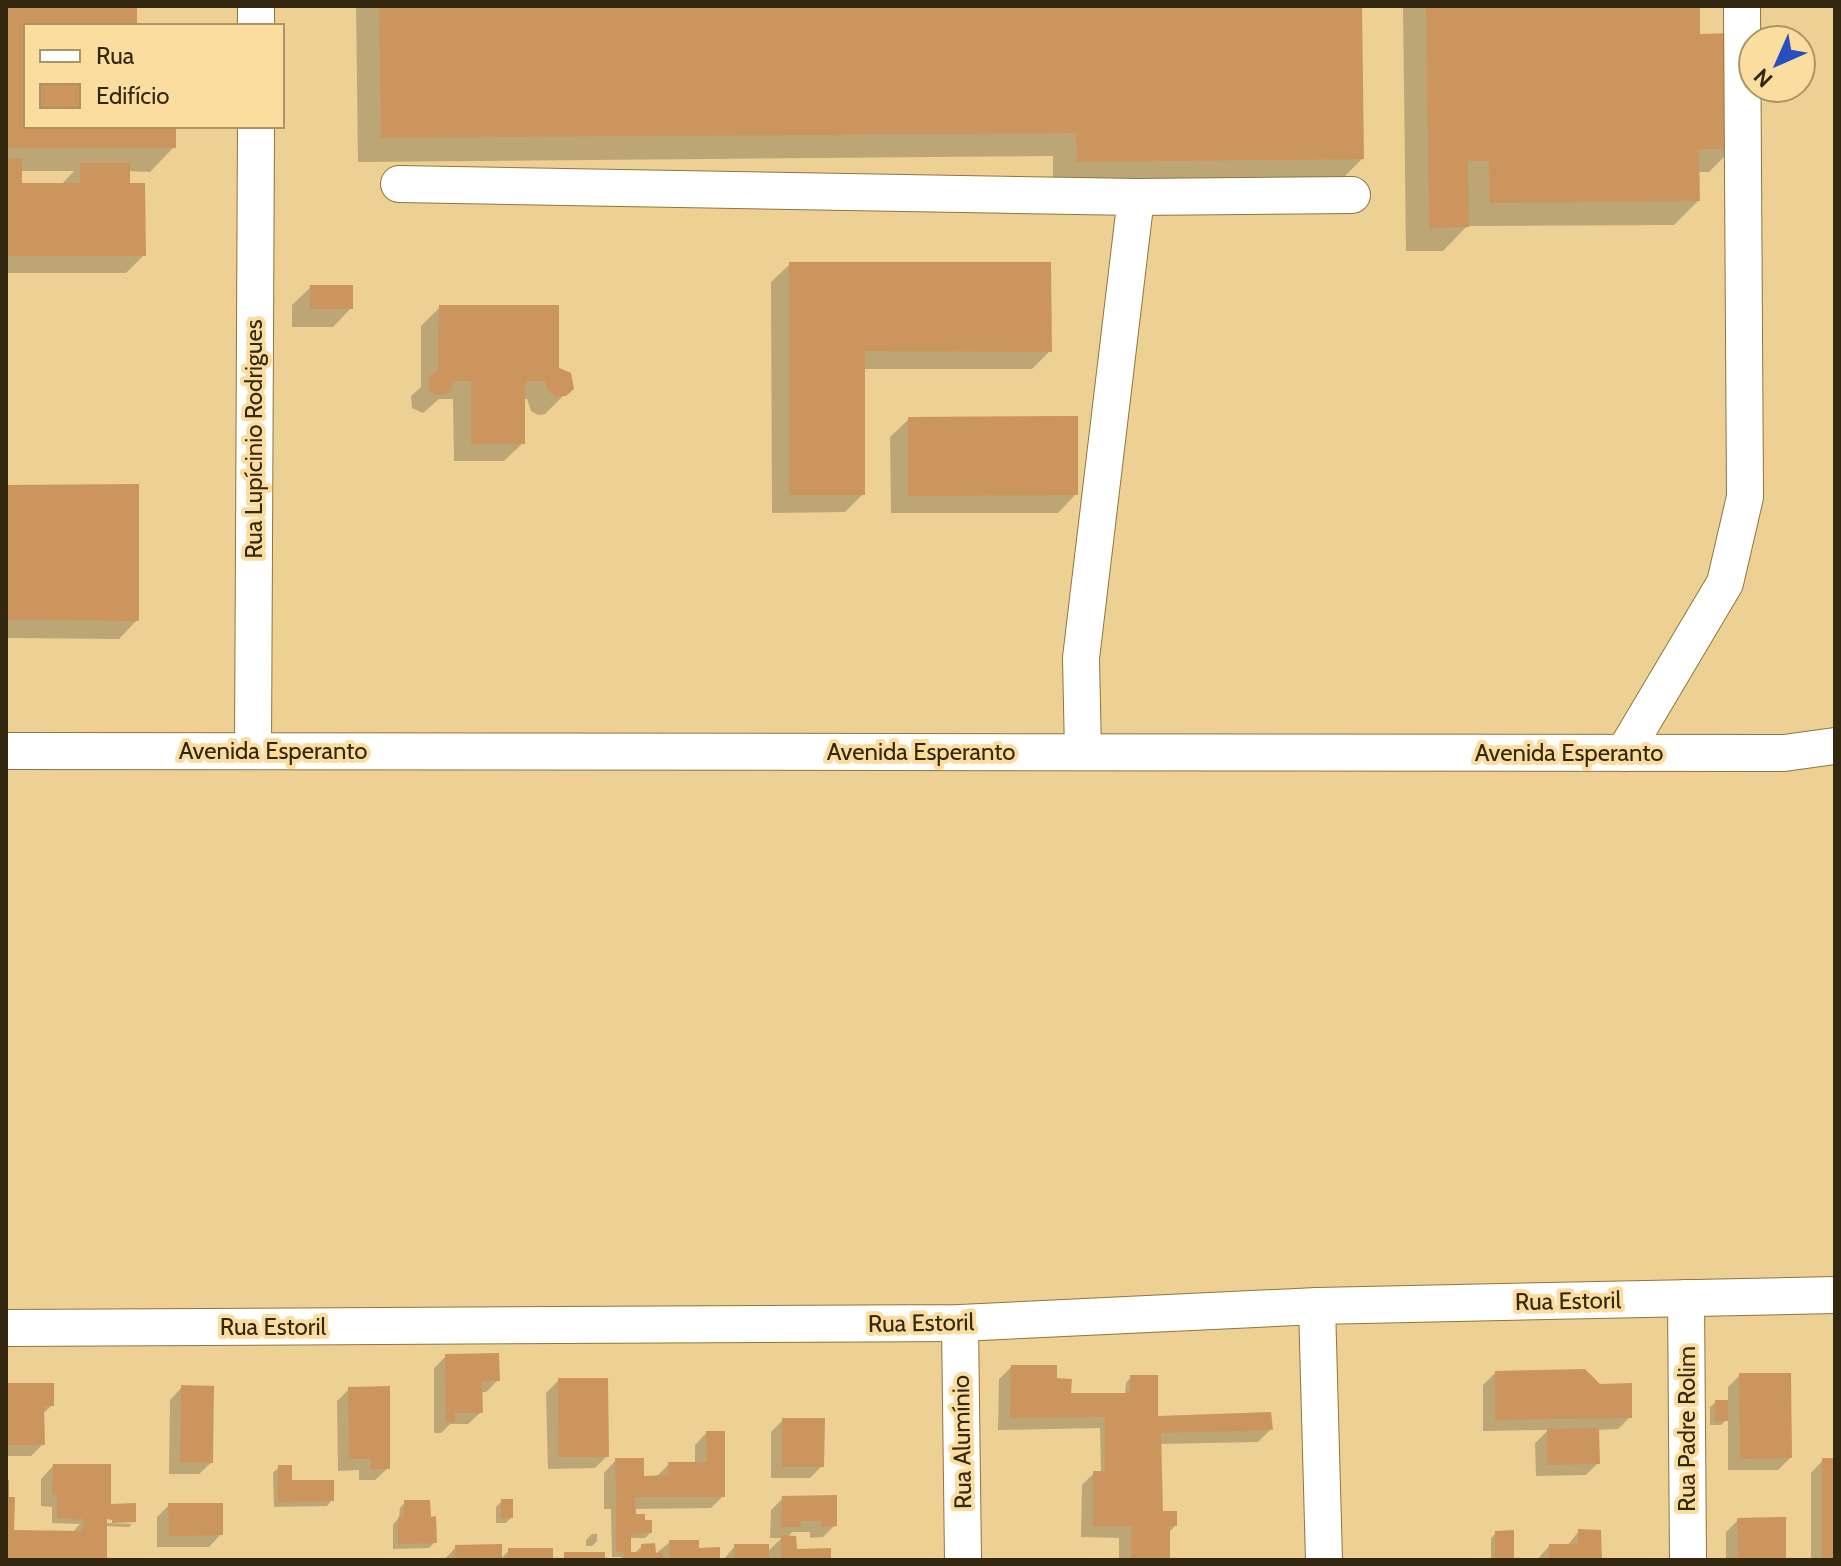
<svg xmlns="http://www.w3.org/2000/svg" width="1841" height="1566" font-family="Cabin,sans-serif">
<rect width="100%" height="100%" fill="#edd094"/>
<!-- shadow -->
<g fill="#0003" fill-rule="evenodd">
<path d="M6,6h129v20h-109v100h148v21l-24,25 -22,-1v14l16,70 -18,18h-120zM20,171h54l-12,13 -42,1z"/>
<path d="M356,6h1004l2,153 -24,24 -285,2v-29l-695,6z"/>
<path d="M1403,6h295v30l35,112 -24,24h-11v29l-24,24 -207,1 -24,25h-37z"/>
<path d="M790,264l260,87 -18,18h-169v125l-18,18 -73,1 -1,-231z"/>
<path d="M311,287l40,21 -18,19h-41v-22z"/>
<path d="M440,307l117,62 14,19 -26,26 -7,1 -7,-4 -4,-12h-4v44l-19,18h-50l-1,-62h-14l-16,14 -11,-5 -1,-12 10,-9v-61z"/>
<path d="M909,419l167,75 -18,19h-167l-1,-76z"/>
<path d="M6,487l131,133 -18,19 -113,-1z"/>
<path d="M446,1356l52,24 -12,12h-6l1,20 -13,12h-18l-9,9h-7v-65z"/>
<path d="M1011,1367l44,13 14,15h56l1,-12 5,-6 25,41 114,12 -12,12 -99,2 2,69 14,13 -7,7v27h-49v-22l-38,-1 1,-52 12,-12h7l-1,-45 -102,2 1,-51z"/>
<path d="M1495,1373l104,13 31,31 -12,12 -21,1 1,33 -12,12 -50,1 -1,-33 13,-13 -65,1v-46z"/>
<path d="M1740,1375l50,83 -12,12h-50v-52l-7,7h-11v-18l6,-5h12v-15z"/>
<path d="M559,1380l48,76 -12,12 -47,1 -2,-76z"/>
<path d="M6,1385h46v20l-9,9v30l-12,12h-25z"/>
<path d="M182,1387l30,75 -13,12h-30l1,-74z"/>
<path d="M349,1389l39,79 -13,12h-16v-10l-21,1 -1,-70z"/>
<path d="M783,1420l39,46 -12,12h-39v-46z"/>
<path d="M707,1432l16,64 -12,12 -77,1 1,7 8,6 7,11 -5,5h-16v16h5l8,-8 12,9 16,-13 27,8 21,10h-99l3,-3h-10l-1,-48h-7v-36l12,-13 26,18h13l14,-14h26v-19z"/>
<path d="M1823,1460h12v100h-24v-87z"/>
<path d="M53,1466l57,40 -5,17 27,1 -3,3 -24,-1v34h-99v-78l3,51h63l8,-9 -28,-1v-16l-11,-1v-27z"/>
<path d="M279,1467l11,15 42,18 -5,6 -53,1 -1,-34z"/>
<path d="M783,1498l52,27 -12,12 -13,1v-6h-18l-5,6 8,13 34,9h-106l12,-14 32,6 15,-14h-12l1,-28z"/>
<path d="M502,1501l9,17 -5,5h-10v-16z"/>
<path d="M405,1502l30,40 -6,6 -36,1v-25l6,-6 1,-10z"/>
<path d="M169,1505l52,29 -12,13h-52v-30z"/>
<path d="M1738,1520l46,40h-58v-28z"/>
<path d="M1579,1531l21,29h-63l12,-14h18z"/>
<path d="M1496,1533l16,27h-21v-22z"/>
<path d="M592,1534h5v7l-5,5h-6v-6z"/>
<path d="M456,1547l44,13 9,-10 42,10h-107z"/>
</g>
<!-- building -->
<g fill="#cc955e">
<path d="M6,6h131v20h-111v100h150v22h-170z"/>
<path d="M379,6h983l2,153 -287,3 -1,-29 -695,5z"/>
<path d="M1426,6h274v28l34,-1 1,116h-36l1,52 -210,2 -1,-42h-21l1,66 -40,1z"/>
<path d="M22,158v25h58v-20h50v20h15l1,73h-140v-97z"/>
<path d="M789,262h262l1,90 -187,-1v144h-76z"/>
<rect x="310" y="285" width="43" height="24"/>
<path d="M439,305h120v63l12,5 3,16 -8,7 -9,1 -8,-5 -4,-11h-20v63h-54v-63h-18l-1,8 -9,6 -9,-1 -5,-4v-14l9,-6z"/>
<path d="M1078,416v79l-170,1v-79z"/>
<path d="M139,484v137l-133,-1v-135z"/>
<path d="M499,1353l1,28h-18l1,32h-28v9h-9l-1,-68z"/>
<path d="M1011,1365h46v13l15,1 -1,14h59v-18h28v41l113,-4 2,18 -112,3 2,78h14v15h-7v34h-39v-34h-38v-55h12v-54l-95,1z"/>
<path d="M1585,1369l15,15 32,-1v35l-137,2v-49z"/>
<path d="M1739,1373h52l1,85 -52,1z"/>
<path d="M558,1378h50l1,79h-50z"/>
<path d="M6,1383h48v23h-10l1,39h-37z"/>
<path d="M181,1385l33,1 -1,77 -33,-1z"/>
<path d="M390,1386v83h-20l1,-10h-22l-1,-72z"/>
<rect x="1715" y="1400" width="13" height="21"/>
<path d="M782,1418h43l-1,49h-42z"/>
<path d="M1599,1428l1,36 -53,1v-36z"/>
<path d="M706,1431h19v66h-90l1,17h9v6h7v13l-21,1v18h10v-8l14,-1 1,10h7v7h-39v-7l-8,-1v-53l10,-2 -10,1 -1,-40h29v18l24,-1v-13h39z"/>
<rect x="1822" y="1458" width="13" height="102"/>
<path d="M53,1464h58v40l25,-1v19l-24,1v-3l-5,-1v41h-101v-80h3v17h6l-1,33 69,1v-12l-26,-1v-23h-5z"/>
<path d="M278,1465h14v15h42v21l-56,1z"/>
<path d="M837,1495v31l-15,1v-6h-22l1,6h-20l1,-31z"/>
<rect x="501" y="1499" width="12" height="19"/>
<path d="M404,1500h26l1,17 5,-1 1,27 -39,1v-27h6z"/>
<path d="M168,1503h55v32l-54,1z"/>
<path d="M1786,1517v43h-48l-1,-42z"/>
<path d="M1578,1529l23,1 1,30h-53v-16h29z"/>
<path d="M1514,1530v30h-19v-29z"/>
<path d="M781,1535l15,1 1,13 34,-1v12h-50z"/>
<path d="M669,1540h30v8l21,-1v13h-50z"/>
<path d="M502,1544v16h-47v-15z"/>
<path d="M734,1544h35v16h-34z"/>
<rect x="508" y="1548" width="45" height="12"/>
<rect x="564" y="1552" width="41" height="8"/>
</g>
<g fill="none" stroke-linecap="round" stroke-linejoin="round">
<defs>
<g id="minor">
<path d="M256,26v-20"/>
<path d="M399,184l737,13 216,-2"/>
<path d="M6,751l1778,2 51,-7"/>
<path d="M253,751l3,-625"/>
<path d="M1083,752l-2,-94 55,-461"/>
<path d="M1624,753l101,-170 20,-86 -3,-491"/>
<path d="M1686,1298l2,262"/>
<path d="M1317,1306l7,254"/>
<path d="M960,1323l3,237"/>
<path d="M6,1328l954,-5 357,-17 518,-11"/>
</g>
</defs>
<!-- minor casing -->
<use href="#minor" stroke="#90763b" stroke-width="38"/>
<!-- minor -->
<use href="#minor" stroke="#fff" stroke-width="36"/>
</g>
<g text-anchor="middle" stroke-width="8" stroke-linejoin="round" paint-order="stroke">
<!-- street labels -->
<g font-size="24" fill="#33280f" stroke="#fbdda0">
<text transform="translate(254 439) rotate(-90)" y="8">Rua Lupícinio Rodrigues</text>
<text x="273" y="759">Avenida Esperanto</text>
<text x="921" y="760">Avenida Esperanto</text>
<text x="1569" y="761">Avenida Esperanto</text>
<text transform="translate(1568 1301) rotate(-1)" y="8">Rua Estoril</text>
<text transform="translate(921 1323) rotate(-1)" y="8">Rua Estoril</text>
<text x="273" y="1335">Rua Estoril</text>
<text transform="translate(1687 1429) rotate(-90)" y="8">Rua Padre Rolim</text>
<text transform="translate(962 1442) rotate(-91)" y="8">Rua Alumínio</text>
</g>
</g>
<!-- border -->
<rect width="1841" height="1566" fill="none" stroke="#33280f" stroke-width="16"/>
<!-- legend -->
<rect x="24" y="24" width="260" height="104" fill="#fbdda0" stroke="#ab9566" stroke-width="2"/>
<rect x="40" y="50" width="40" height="12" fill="#ffffff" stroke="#ab9566" stroke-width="2"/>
<text x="96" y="64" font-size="24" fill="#33280f">Rua</text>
<rect x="40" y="84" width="40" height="24" fill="#cc955e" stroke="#ab9566" stroke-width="2"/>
<text x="96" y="104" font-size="24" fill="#33280f">Edifício</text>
<!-- north arrow -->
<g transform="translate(1777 64) rotate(225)"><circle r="38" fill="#fbdda0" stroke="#ab9566" stroke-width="2"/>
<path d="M0-6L14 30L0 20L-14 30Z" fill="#294fbe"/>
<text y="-12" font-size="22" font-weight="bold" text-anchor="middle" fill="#33280f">N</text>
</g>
</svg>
